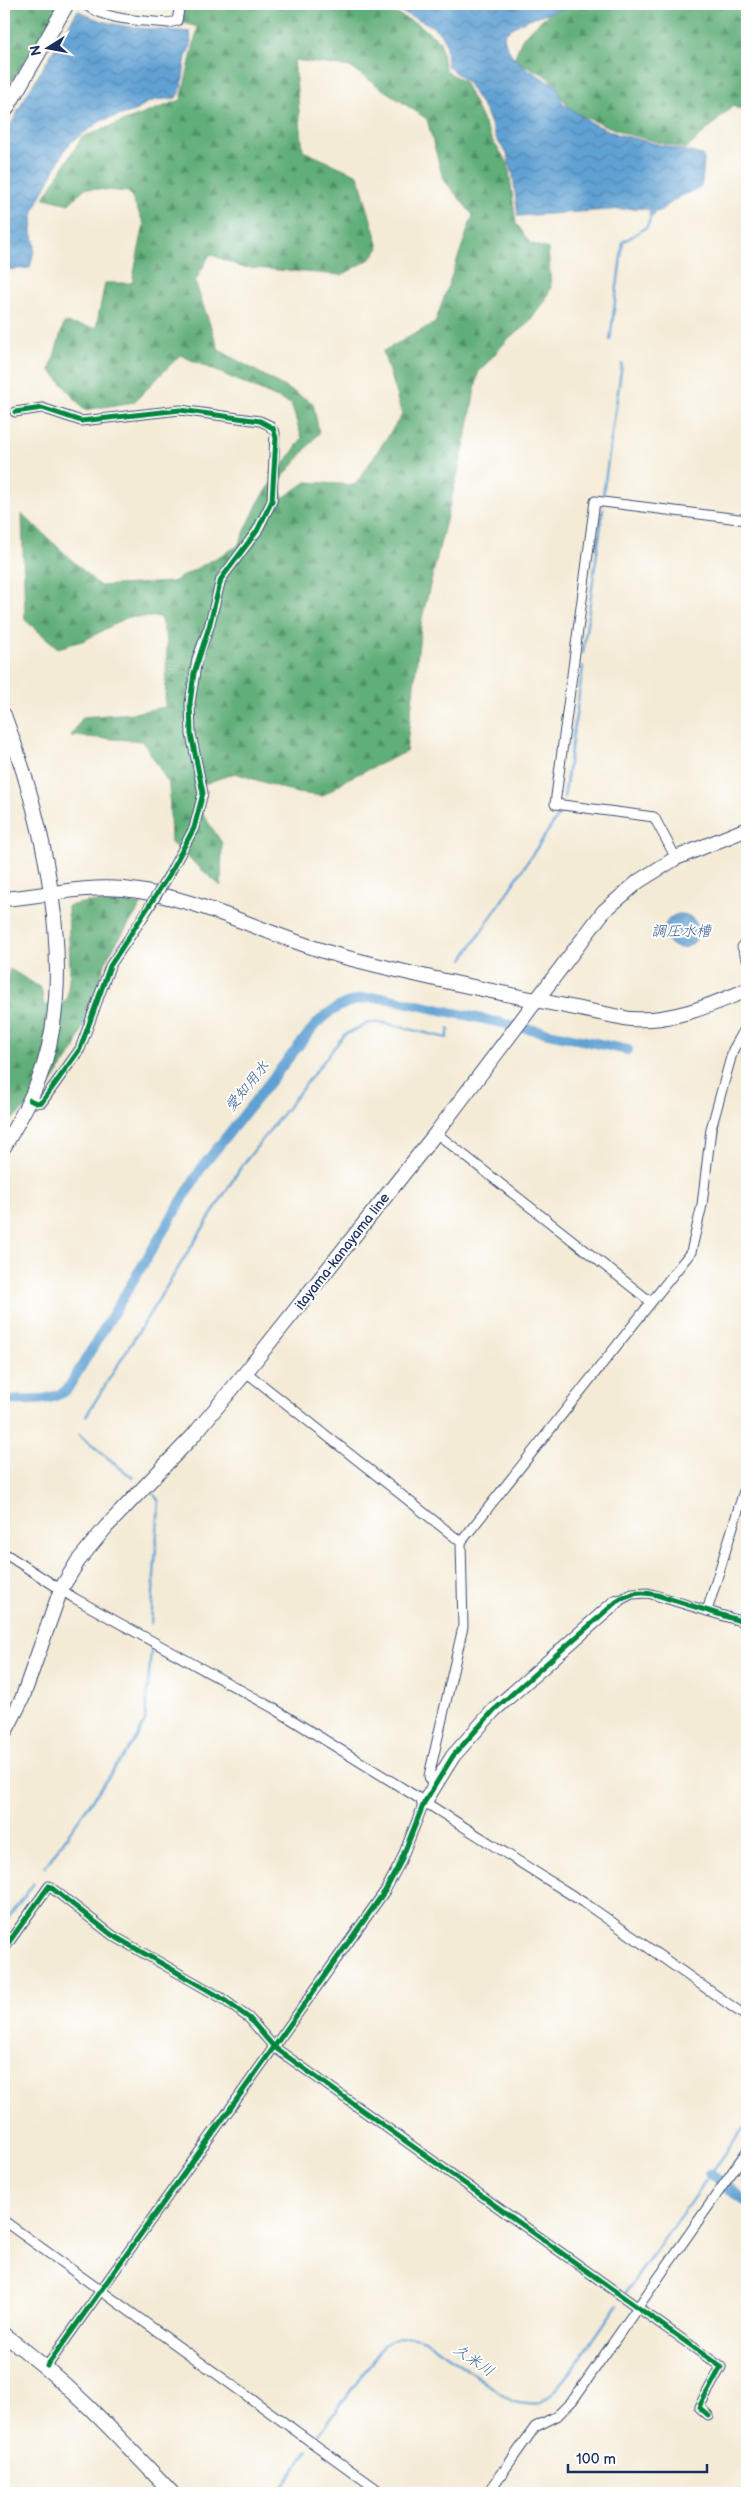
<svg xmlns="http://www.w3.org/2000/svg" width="751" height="2497" font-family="'Balsamiq Sans','Klee One',sans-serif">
<defs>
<pattern id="forest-firs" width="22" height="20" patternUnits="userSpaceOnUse" patternTransform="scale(1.25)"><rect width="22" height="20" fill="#60ae78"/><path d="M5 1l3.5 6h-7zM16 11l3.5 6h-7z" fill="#4e8e66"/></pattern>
<pattern id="water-waves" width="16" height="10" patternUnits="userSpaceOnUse" patternTransform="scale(1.25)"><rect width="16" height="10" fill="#60a1d3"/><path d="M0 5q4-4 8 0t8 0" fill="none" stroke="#4e84ae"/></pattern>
</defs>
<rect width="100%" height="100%" fill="#fff"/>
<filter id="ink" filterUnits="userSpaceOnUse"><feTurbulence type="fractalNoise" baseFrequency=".02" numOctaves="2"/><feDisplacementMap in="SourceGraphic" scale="10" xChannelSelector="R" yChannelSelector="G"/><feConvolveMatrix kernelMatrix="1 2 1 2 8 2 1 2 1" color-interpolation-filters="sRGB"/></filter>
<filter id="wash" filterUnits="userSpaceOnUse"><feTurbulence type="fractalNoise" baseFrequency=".0096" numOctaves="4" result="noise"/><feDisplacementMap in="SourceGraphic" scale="20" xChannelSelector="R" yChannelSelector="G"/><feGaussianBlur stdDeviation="1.12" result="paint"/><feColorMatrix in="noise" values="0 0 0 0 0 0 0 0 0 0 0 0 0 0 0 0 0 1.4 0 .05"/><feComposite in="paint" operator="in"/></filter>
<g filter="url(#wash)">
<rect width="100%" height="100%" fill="#f4ebd6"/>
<!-- forest -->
<g fill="url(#forest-firs)" stroke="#3e6e6b" fill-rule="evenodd">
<path d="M4,4h56l-56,90z"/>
<path d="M185,4h199l2,5 34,16 20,17 5,28 19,12 28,58 16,23 8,60 14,20 18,6 3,38 -7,16 -18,22 -18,14 -30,34 -13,70 -43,175 -16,134 -59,27 -24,17 -26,-3 -62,-20 -40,14v15l27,41 -1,43 -50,-43 -2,-59 -26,-43 -72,-5 12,-19 51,-4 31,-6 2,-66 -7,-24h-32l-43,23 -27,8 -33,-28 -3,-106 78,72 72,-4 66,-36 20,-43 44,-65 -11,-34 -111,-49 -46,47 -49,8 -35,-40 14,-47 32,5 9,-45h27l12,-59 -15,-32 -44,-4 -16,16 -25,-6 38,-61 99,-37 17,-73 -18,-5zM294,60l56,7 77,52 16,60 30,36 -38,108 -52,28 19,64 -47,70 -49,-3 -23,16 -5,-15 41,-50 -6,-30 -94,-53 -24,-68 15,-28 31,13 101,8 28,-16 9,-11 -21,-73 -55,-24z"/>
<path d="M532,4h215v109l-14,-7 -47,43 -59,-15 -55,-22 -24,-35 -34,-18 9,-22 25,-23z"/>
<path d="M88,902l54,2 -34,52 -33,92 -29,43 -42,35v-140l6,-17 31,19 3,18 23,-6 3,-31 -2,-63z"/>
</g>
<!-- water -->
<g fill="url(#water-waves)" stroke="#3e6898">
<path d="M388,4h201c-29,6 -61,10 -85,30 1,27 32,40 53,52l6,18 28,19 26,11 85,21 2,4 -2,25 -3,4 -20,9 -21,15 -3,-1 -1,5h-5l1,-6 -11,-2 -121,8 -5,-41 -6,-21 -10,-14 -10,-26 -20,-32 -20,-16c-1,-8 0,-20 -3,-27 -12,-21 -40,-21 -56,-35z"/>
<path d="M78,10c32,20 75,18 112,22l1,14c-11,16 -3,35 -15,52l-21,2 -10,4 -7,6 -37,11 -27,19 -9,9 -31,61 -2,21 3,15 -5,22 -26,2v-131l19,-38z"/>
<circle cx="681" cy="931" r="17"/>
</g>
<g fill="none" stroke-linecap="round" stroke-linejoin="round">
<!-- stream -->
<g stroke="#60a1d3" stroke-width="2.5">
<path d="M610,340l13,-98 24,-15 5,-13"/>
<path d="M603,495l19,-131"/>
<path d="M583,653l20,-144"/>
<path d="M564,798l19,-131"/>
<path d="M463,959l99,-149"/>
<path d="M86,1416l155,-249 103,-132 25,-12 10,-1 68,16 2,-9"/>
<path d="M79,1435l54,43"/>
<path d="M151,1623l8,-121 -5,-8"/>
<path d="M45,1867l94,-133 6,-13 6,-71"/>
<path d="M4,1924l30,-41"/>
<path d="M626,2292l121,-169"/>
<path d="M317,2437l67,-92c14,-9 26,-11 41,-5l87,61c9,2 17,5 26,3 18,-6 66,-81 79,-99"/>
<path d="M278,2493l30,-43"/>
</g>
<!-- canal -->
<g stroke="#60a1d3" stroke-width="10">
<path d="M4,1400c22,0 44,3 63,-10l135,-223 114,-143c20,-20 41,-28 69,-26l243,52"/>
<path d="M710,2174l37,28"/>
</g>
</g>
</g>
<g filter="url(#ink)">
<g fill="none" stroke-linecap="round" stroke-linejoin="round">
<defs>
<g id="street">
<path d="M84,4c24,17 55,16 84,19l9,-2 3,-17"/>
<path d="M15,412l27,-4 39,13 99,-11 80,11 9,4 6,8 -3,68 -15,30 -36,48 -12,48 -12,32 -7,44 1,31 12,59 -9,35 -25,47"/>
<path d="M676,858l-22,-41 -99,-13 40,-303 152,19"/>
<path d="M747,941l-5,6 5,12"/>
<path d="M30,1100l6,3 6,-1 38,-53 30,-83 33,-49"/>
<path d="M436,1133l215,169"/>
<path d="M246,1372l215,170"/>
<path d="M4,1553l70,45 199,110 139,86 177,112 158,111"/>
<path d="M616,1602l16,-8 16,-1 99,30"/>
<path d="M707,1611l40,-130"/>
<path d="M433,1788l-4,-12 34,-149 -2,-85 230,-290 11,-47 9,-76 22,-79 14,-25"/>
<path d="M4,1949l45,-63 63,49 108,62 29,21 25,29 447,320 -22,40 9,8"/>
<path d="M4,2221l378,272"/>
<path d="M47,2366l338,-475 15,-28 24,-60"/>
<path d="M488,2493l47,-66 22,-11 16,-16 174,-249"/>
</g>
<g id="secondary">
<path d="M4,113l63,-109"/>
<path d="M4,715c39,104 76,257 35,364 -9,24 -23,46 -35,68"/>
<path d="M4,899c39,-3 81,-14 120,-10 79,8 148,50 224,69 93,24 188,42 282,61 42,3 79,-13 117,-29"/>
<path d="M4,1734l18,-35 39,-110 17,-28 28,-34 86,-90 54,-65 190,-239 168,-222 35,-30 37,-23 71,-29"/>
<path d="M424,1803l29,-47 41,-46 122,-108"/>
<path d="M4,2335c63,45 115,102 168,158"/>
</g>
</defs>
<!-- street casing -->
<use href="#street" stroke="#3c4b70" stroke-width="11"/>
<!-- secondary casing -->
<use href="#secondary" stroke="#3c4b70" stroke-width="16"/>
<!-- street -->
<use href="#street" stroke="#fff" stroke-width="9"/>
<!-- secondary -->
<use href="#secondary" stroke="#fff" stroke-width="14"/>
<defs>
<path id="street-bridge" d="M143,917l26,-42"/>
</defs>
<!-- street-bridge casing -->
<use href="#street-bridge" stroke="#3c4b70" stroke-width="11" stroke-linecap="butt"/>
<!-- street-bridge -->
<use href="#street-bridge" stroke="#fff" stroke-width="9"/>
<defs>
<g id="cycleway">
<path d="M15,412l27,-4 39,13 99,-11 80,11 13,7 3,10 -4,63 -15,30 -36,48 -12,48 -15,46 -4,30 1,31 12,59 -9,35 -25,47 -59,91 -30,83 -38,53 -6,1 -6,-3"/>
<path d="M4,1949l45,-63 63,49 108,62 29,21 25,29 447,320 -22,40 9,8"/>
<path d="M47,2366l338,-475 15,-28 24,-60 29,-47 41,-46 122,-108c14,-9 24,-11 41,-7l90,28"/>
</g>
</defs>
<!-- cycleway casing -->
<use href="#cycleway" stroke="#fff" stroke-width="8"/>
<!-- cycleway -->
<use href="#cycleway" stroke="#00873e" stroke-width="5"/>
</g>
</g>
<g text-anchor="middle" stroke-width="4" stroke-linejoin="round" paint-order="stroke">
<!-- street labels -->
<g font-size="14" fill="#1b2f5e" stroke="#fff">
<text transform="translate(342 1251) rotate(-52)" y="5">itayama-kanayama line</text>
</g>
<!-- water labels -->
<g font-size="15" font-style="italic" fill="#375d8d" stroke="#fff">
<text x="681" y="936">調圧水槽</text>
<text transform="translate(247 1086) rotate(-51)" y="5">愛知用水</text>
<text transform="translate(474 2360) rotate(35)" y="5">久米川</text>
</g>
</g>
<!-- margin -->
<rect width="751" height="2497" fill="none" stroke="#fff" stroke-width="20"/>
<!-- north arrow -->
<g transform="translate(48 48) rotate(259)" stroke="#ffffff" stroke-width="4" paint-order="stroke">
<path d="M0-4L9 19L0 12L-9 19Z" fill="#1b2f5e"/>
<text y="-8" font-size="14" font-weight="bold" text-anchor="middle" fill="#1b2f5e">N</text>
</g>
<!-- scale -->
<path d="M568 2464v8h139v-8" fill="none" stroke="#1b2f5e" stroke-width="2.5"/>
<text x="576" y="2464" font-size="15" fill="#1b2f5e" stroke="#ffffff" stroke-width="4" paint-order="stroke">100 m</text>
</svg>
